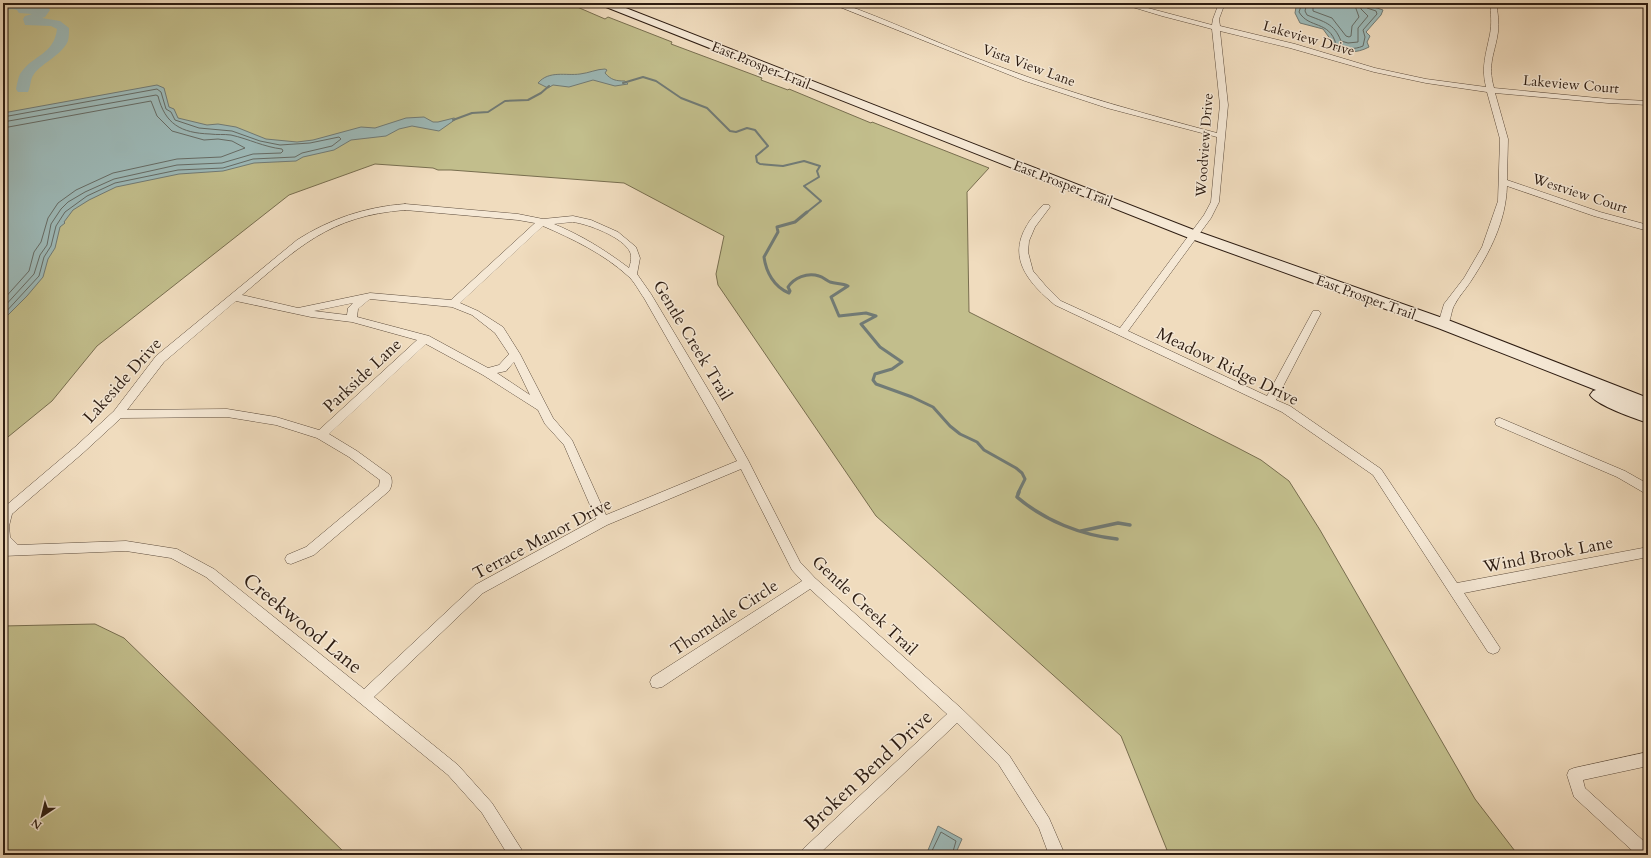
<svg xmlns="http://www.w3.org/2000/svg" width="1651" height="858" font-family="Cardo,serif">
<rect width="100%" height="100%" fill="#f0dcbe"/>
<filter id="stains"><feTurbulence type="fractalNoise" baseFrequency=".005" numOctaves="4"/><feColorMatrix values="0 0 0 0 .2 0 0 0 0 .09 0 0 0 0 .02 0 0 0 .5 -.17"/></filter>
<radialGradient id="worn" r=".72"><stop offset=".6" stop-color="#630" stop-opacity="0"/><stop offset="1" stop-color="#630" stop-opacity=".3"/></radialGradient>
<!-- green -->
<g fill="#c2be8c" stroke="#786e4f">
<path d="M3,3h565l37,16 3,-2 64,25 -1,2 91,34 -1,2 27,10 1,-1 82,34 1,-1 117,46 -22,24 2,120 269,136 23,12 28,21 31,49 155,269 43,56h-349l-48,-119 -245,-220 -158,-231 -2,-11 8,-38 -100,-53 -173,-13h-13l-5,-2 -58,-4 -86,31 -192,151 -45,55 -49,40z"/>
<path d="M95,624l29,14 223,217h-344v-229z"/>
</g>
<!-- water -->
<g fill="#9dbab9" stroke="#717b76">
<path d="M1300,3h62l21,7 -2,5 -15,17 4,4 -3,6 2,5c-13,7 -26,6 -38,-2v-5l-8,-11 -23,-6 -5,-10 1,-6z"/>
<path d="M605,69l2,1 -2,3c6,7 11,8 20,8l3,3 -13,2 -22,-6 -24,7 -16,-2 -5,3 -10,-5c11,-13 28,-7 42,-9 9,-1 17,-5 25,-5z"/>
<path d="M157,85l7,3 5,19 5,2 4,9 29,7 11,-1 18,3 30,12 31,3 16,-2 48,-13 14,1 31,-10 18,-1 9,5h5l16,-4 2,1 -17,12 -27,-5 -13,3 -13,7 -35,4 -17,10 -31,7 -7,4 -42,2 -31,8 -44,3 -63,13 -27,13 -16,10 -9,12 1,1 -5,4 -5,21 -7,11 -5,18 -16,19 -20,20 -4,8v-211z"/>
<path d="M938,826l24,13 -7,16h-29z"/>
</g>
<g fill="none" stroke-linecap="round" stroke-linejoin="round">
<!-- shore -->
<g stroke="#666c66" stroke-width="1">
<path d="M1302,3l-3,9c10,17 30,8 37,32 9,5 18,6 27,2l2,-9 -2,-7 14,-16 -1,-3 -9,-3 -2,-5"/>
<path d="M1307,3l-2,8 2,4c17,7 27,8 34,26l7,2 10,-1v-14l10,-12 -7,-7 -1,-6"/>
<path d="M1313,3v8l19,7 14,18 3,1 2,-1 1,-10 7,-9 -5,-14"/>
<path d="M3,117l154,-28 4,3 5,17 5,3 4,8 24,8 33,3 28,10 20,4 30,-2 29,-6 2,2 -9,7 -30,7 -7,4 -42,2 -30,9 -45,2 -63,13 -28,13 -22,16 -9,14 -5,20 -7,11 -5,19 -36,39"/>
<path d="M3,122l153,-27 2,1c7,28 23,37 52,38 7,1 14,0 21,1 18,4 33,12 51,14l1,2 -2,2 -28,1 -31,9 -45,2 -63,14 -29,13 -17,10 -7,7 -10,15 -4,21 -7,10 -6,19 -31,34"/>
<path d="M3,128l148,-27 6,15 15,15 32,9 14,-1 14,2 13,7 -24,9 -44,2 -64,14 -37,17 -18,13 -10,15 -7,24 -7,10 -5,19 -26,29"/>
<path d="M930,855l11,-23 15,9 -4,14"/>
</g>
<!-- stream-far2 -->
<g stroke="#717b76" stroke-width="2">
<path d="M623,83l20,-6 13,4 25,17 26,10 23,23 6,1 11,-4 8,2 13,16 -12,10 1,6 3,2 23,2 21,-5 16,5 -3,5 2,6 -15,9 17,15 -15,12"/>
<path d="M453,120l19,-7 16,-1 17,-11 23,-1 13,-7 8,-7"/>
</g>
<!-- stream-far1 -->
<path stroke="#717b76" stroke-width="3" d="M807,212l-12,10 -18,5 1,5 -14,25c2,15 10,30 25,36l1,-2 -2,-4c6,-9 19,-15 31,-11 4,1 7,4 11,6 6,2 12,1 18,4l-17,11 8,19 27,-3 10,3 -15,8 19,23 22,15 -10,7 -17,5 -2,6 3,4 36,13 21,10 17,19 10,8 17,8 7,8 32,18 6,5 3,6 -7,14"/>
<!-- stream -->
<g stroke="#717b76" stroke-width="3.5">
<path d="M1019,492l-2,5c28,24 64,38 100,42"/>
<path d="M1081,531l37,-8 12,2"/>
</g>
<!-- river -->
<path fill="#9dbab9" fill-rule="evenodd" d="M6,3h12l10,3 20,1 2,3 -5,7 -3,1 18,3 9,7c0,4 0,9 -1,13 -7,15 -25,21 -34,33 -4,5 -3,12 -6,18h-10l-2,-3c1,-5 2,-11 4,-15 12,-19 34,-19 37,-45l-6,-3 -26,-1 -2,-6 2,-3 7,-2 -13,-1 -2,-3 -5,-1 -9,3v-8z"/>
<defs>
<g id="street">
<path d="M830,3h10l17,6c50,19 98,42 149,60 69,26 140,45 211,64l3,-28 -8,-76 -50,-13 -43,-13h10l83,22 1,-6 6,-16h6l-6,16 1,7 75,18 80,24 51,11 60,8c-5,-20 0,-33 4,-53 2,-10 1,-21 0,-31h6c2,10 3,19 2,29 -3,22 -11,31 -4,56l114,11 40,2v4l-40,-2 -113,-10 13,46 -1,41 93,32 48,13v6l-54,-15 -87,-30c-1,35 -17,66 -36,95 -5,8 -12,15 -16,23 -5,7 -3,21 -12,24l-5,-4 6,-20 20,-26 18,-31 16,-46 2,-62 -13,-47 -61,-9 -52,-11 -84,-24 -70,-17 8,74 -9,97 -8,16 -83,113 139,65 46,-85h6l2,2 -45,87 14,6 91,63 76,114 191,-36v10l-184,36 36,55 -2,4 -5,2 -5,-2 -115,-177 -91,-63 -227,-107c-24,-20 -48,-45 -29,-78 4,-8 11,-15 17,-22h6l1,2 -15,20 -6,14 -1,11 5,19 12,14 16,16 59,27 84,-113 7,-13 6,-65 -110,-29 -82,-27z"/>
<path d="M405,204l113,10 25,5 30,-3 18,4 27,12 18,15 4,11 -3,16 14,20 67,112 30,54 52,102 15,16 147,131 47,46 40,63 16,37h-16l-10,-27 -40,-63 -42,-42 -139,132h-19l3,-5 145,-136 -137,-125 -148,98 -5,1 -5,-1 -2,-5 2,-5 150,-96 -10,-11 -51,-101 -134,56 -124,68 -109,104 84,68 34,38 33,52h-17l-26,-42 -34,-38 -242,-198 -35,-19 -45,-7 -123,5v-48l72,-61 39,-36 42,-55 141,-116c33,-21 68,-33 108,-36zM405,210l113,10 17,3 -84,77 -81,-7 -72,15 -56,-13c56,-47 86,-79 163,-85zM573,222c15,2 50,15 57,30 2,5 1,10 -1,16 -24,-18 -48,-33 -75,-44zM543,226c30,13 61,28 85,50 6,5 11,15 16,22l93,163 -131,54 -34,-75 -19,-22 -33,-64 -17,-27 -25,-16 -18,-8zM370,299l82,8 20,8 23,18 14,21 -10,11 -11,3 -59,-32 -72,-19 1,-8zM236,301l75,16 41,5 65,18 -98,90 -43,-13 -49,-8 -100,1 37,-48zM353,303l-5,5 -1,7 -33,-4zM426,344l57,31 55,35 7,14 19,21 32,74 -121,66 -111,104 -150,-120 -37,-20 -51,-8 -108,4 -8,-8 -1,-11 3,-12 71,-61 38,-35 106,-1 49,8 41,13 32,19 31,23 -1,6 -73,61 -19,8 -2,4 2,4 4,1 23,-9 75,-64c3,-5 4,-11 1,-16l-33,-24 -28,-17zM514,362l16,33 -33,-22 9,-2z"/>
<path d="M1500,418l125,53 23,13v11l-31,-18 -121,-52 -1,-3 1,-3z"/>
<path d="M1648,752v14l-65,14 2,8 63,57v10h-11l-63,-58 -7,-22 2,-5 5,-2z"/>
</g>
<path id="secondary" d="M599,3h14l586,229 249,88 200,78v12l-25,-9 25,9v13c-12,-4 -52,-18 -58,-28l3,-4 3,-1 -158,-62 -249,-90 -588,-233z"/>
</defs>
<!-- street casing -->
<use href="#street" stroke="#5e4d3d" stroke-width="1"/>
<!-- secondary casing -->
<use href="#secondary" stroke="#2e1d12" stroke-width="2"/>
<!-- street -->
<use href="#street" fill="#f5e8d5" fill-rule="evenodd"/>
<!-- secondary -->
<use href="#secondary" fill="#f5e8d5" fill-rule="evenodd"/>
</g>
<g text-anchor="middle" stroke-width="3" stroke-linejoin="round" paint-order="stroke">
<!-- far-street labels -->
<g font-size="14" fill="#2e1d12" stroke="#f5e8d5">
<text transform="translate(1309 38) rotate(16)" y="5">Lakeview Drive</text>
<text transform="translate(761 65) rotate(22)" y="5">East Prosper Trail</text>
<text transform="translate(1029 65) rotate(20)" y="5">Vista View Lane</text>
<text transform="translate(1571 84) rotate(5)" y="5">Lakeview Court</text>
<text transform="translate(1204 145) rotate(-86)" y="5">Woodview Drive</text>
<text transform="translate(1063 183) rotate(21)" y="5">East Prosper Trail</text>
<text transform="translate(1580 193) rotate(18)" y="5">Westview Court</text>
<text transform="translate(1366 297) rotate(20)" y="5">East Prosper Trail</text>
</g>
<!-- street labels -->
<g font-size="17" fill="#2e1d12" stroke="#f5e8d5">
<text transform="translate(693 340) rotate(59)" y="6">Gentle Creek Trail</text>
<text transform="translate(1228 366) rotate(26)" y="6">Meadow Ridge Drive</text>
<text transform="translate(362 375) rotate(-43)" y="6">Parkside Lane</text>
<text transform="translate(122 380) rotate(-48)" y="6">Lakeside Drive</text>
<text transform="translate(542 538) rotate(-28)" y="6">Terrace Manor Drive</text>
<text transform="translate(1548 554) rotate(-11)" y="6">Wind Brook Lane</text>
<text transform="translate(865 605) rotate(43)" y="6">Gentle Creek Trail</text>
<text transform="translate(724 617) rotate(-33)" y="6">Thorndale Circle</text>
</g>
<!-- near-street labels -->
<g font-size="20" fill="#2e1d12" stroke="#f5e8d5">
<text transform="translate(303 623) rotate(39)" y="7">Creekwood Lane</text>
<text transform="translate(868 770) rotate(-43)" y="7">Broken Bend Drive</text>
</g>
</g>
<!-- margin -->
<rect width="1651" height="858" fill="none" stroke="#f0dcbe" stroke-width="16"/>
<rect x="4" y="4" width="1643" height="850" fill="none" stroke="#2e1d12" stroke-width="2"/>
<rect x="8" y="8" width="1635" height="842" fill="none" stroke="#2e1d12"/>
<!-- north arrow -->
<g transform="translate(42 816) rotate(215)" stroke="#f5e8d5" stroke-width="3" paint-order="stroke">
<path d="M0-3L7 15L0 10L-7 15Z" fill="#2e1d12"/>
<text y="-6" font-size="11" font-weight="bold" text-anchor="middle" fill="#2e1d12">N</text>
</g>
<rect width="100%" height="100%" filter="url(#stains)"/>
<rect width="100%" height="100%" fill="url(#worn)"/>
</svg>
